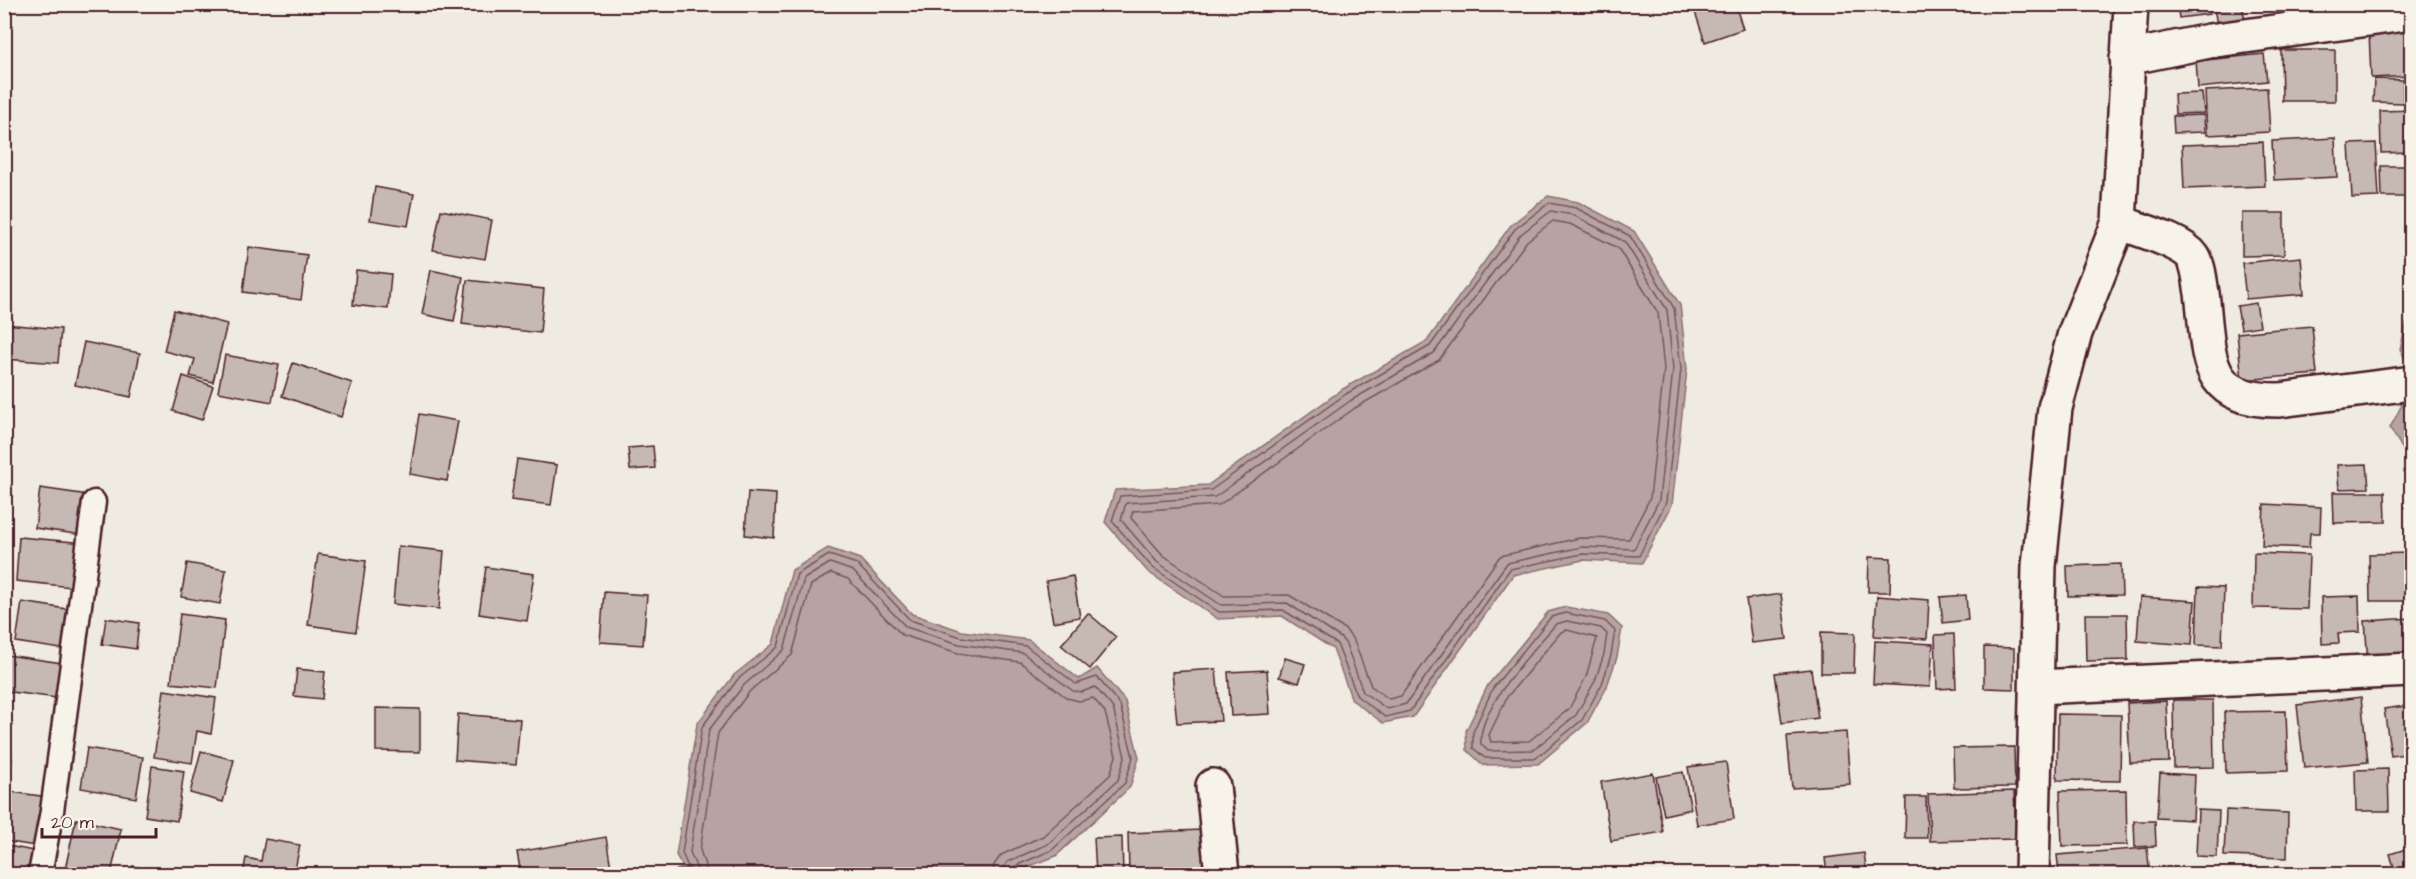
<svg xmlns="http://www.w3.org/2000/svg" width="2416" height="879" font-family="'Architects Daughter',sans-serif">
<rect width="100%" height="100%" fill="#f0ebe0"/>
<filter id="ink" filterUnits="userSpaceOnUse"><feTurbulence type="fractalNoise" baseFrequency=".0167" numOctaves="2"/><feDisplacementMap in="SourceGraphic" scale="12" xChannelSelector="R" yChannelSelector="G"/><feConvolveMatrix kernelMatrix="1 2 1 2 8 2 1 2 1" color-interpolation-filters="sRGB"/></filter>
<g filter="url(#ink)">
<!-- water -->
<g fill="#b7a4a2" stroke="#8b6f72" stroke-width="1.5">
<path d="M1548,196l30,6 56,29 46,74 7,64 -15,136 -30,58 -59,-3 -70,15 -100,142 -30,6 -31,-23 -19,-51 -51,-33 -64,3 -70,-47 -43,-50 10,-32 93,-5 135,-96 84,-48 84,-116z"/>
<path d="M2411,306v64l-11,-21z"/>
<path d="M2411,387v76l-21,-35z"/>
<path d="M828,548l32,11 52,55 50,17 67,9 50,39 18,-11 28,33 14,57 -9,29 -74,69 -47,18h-322l-11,-19 21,-131 37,-49 39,-31 19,-74z"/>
<path d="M1566,607l42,8 14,13 -5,29 -10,29 -20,37 -49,41 -55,1 -16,-15 -1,-19 22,-46 60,-73z"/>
</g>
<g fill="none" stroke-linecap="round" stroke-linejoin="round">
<!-- shore -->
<g stroke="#76545b" stroke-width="1.5">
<path d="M1549,203l27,5 54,28 44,72 7,61 -15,133 -27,54 -57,-2 -72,15 -100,142 -25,6 -28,-21 -20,-52 -54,-34 -64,2 -67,-45 -40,-46 8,-25 91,-6 135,-96 84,-48 85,-117z"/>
<path d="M1551,211l22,4 52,27 42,68 6,59 -14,131 -25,49 -52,-2 -75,16 -101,141 -19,5 -24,-17 -17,-48 -5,-6 -54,-35 -66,2 -64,-43 -36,-42 5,-17 89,-6 135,-96 84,-48 87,-119z"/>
<path d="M1553,221l17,3 48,24 40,65 6,56 -14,129 -21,41 -50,-1 -79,18 -99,140 -12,3 -18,-13 -17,-45 -8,-11 -57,-35 -65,1 -61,-41 -32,-37 2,-7 86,-6 136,-97 84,-48 88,-119z"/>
<path d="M1566,613l39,8 10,10 -4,24 -9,29 -20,36 -46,38h-51l-12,-10v-16l20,-44 58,-71z"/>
<path d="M1567,621l34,7 6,6 -3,20 -9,27 -19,34 -43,35 -45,1 -7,-7c-4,-35 52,-93 75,-120z"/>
<path d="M1567,630l30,8 -11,39 -17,32 -40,32 -38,1 -2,-7 18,-38 54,-65z"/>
<path d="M691,874l-9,-21 20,-126 36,-48 40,-32 19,-73 32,-19 28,9 53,56 51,17 65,9 50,38 21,-7 23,28 13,52 -8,26 -73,67 -39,17 -3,7"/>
<path d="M699,874l-9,-22 19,-122 35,-45 40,-35 20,-71 26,-16 23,8 53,56 53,17 64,9 50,38 9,1 13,-5 18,21 12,49 -7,23 -70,64 -41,18 -5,12"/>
<path d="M708,874l-8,-24 18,-117 32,-42 42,-36 19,-70 20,-12 17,6 54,56 56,18 62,9 47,36 12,3 14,-3 12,14 11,44 -6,19 -67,61 -42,19 -7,10 -1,9"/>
</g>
<!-- stream -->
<path stroke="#8b6f72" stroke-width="12" d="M680,874l6,-1"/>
</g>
<!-- building -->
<g fill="#c6b8b3" stroke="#4a1f2b" stroke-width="1.5">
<path d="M1716,4h19l8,25 -38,13 -10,-30z"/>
<path d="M2177,4h31l2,10 -31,4z"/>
<path d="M2242,4l4,22 -28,5 -4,-23z"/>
<path d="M2412,29v47l-41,2 -2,-46z"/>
<path d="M2281,50h54v51h-53z"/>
<path d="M2264,54l3,27 -69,7 -2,-27z"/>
<path d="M2374,79l29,1v23l-30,-1z"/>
<path d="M2267,88l3,44 -63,3 -2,-44z"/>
<path d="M2202,93l2,20 -29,1 -1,-20z"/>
<path d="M2412,110v42l-31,1 -1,-42z"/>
<path d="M2204,115l1,17 -31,1 -1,-17z"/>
<path d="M2335,138l2,39 -63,3 -2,-39z"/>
<path d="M2263,142l2,44 -81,3 -2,-44z"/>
<path d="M2376,143l3,54 -27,1 -3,-54z"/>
<path d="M2381,166h31v31h-30z"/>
<path d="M375,187l39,7 -6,32 -38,-6z"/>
<path d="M441,210l51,10 -7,39 -52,-9z"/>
<path d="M2242,213h42v42l-42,1z"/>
<path d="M249,247l58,8 -6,45 -58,-8z"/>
<path d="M2301,257l3,37 -58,5 -4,-36z"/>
<path d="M356,270l35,4 -3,35 -35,-4z"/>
<path d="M431,270l32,7 -9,44 -32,-7z"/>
<path d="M467,280l77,9 -4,44 -78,-9z"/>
<path d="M2256,303l4,23 -19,3 -4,-23z"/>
<path d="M174,310l53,14 -14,58 -23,-6 5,-17 -31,-8z"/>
<path d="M4,324l57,5 -3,34 -54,-4z"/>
<path d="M2312,326l5,48 -75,6 -5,-47z"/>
<path d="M84,342l56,11 -9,44 -56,-12z"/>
<path d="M225,355l54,10 -7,37 -54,-10z"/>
<path d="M293,363l59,20 -11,34 -59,-21z"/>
<path d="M183,376l30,10 -11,34 -29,-9z"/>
<path d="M419,414l39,7 -11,60 -37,-7z"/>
<path d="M653,446l2,22 -25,2 -2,-22z"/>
<path d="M517,459l40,6 -6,40 -40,-5z"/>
<path d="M2367,464l2,24 -30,1 -2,-24z"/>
<path d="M40,488l48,7 -6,40 -47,-7z"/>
<path d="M748,492l28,2 -2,44 -29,-3z"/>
<path d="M2333,492h52l1,30 -52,1z"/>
<path d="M2264,504l57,3 -1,26h-10l-1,15 -47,-2z"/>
<path d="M19,537l66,6 -4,45 -65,-7z"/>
<path d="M398,546l46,5 -5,58 -46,-5z"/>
<path d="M2254,553l55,2 -2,54 -54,-1z"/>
<path d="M2410,553l1,48h-41l-1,-47z"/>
<path d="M318,554l48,7 -10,71 -48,-7z"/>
<path d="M1869,557l22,1 -1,34h-22z"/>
<path d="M187,563l39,7 -6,34 -39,-7z"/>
<path d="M2121,564l1,31 -54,1 -1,-30z"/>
<path d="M486,567l48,7 -7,47 -48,-7z"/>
<path d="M1073,576l7,41 -27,5 -7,-41z"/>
<path d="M2198,587l26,1 -2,58 -26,-1z"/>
<path d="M604,592l43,3 -4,50 -43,-3z"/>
<path d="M1781,594l6,45 -35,4 -6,-44z"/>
<path d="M1966,595l2,25 -25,3 -3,-26z"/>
<path d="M1877,596l52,4 -2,39 -53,-3z"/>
<path d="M2359,596l1,36 -22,1 1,10 -17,1 -1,-47z"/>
<path d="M2140,597l55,4 -3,44 -55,-4z"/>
<path d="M22,602l51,8 -6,40 -51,-8z"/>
<path d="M1088,613l28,24 -26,32 -29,-24z"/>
<path d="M180,614l45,6 -8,68 -46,-5z"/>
<path d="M2085,614h42l1,46 -42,1z"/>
<path d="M106,618l33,5 -3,26 -34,-5z"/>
<path d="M2412,618v42l-44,3 -3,-42z"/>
<path d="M1821,632l34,1 -1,40h-33z"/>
<path d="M1954,634l2,54 -19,1 -2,-54z"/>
<path d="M1875,641l58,3 -3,43 -57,-3z"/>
<path d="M1984,647l30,1v41l-30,-1z"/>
<path d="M7,655l62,9 -5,35 -60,-8z"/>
<path d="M1285,658l20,6 -6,19 -20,-6z"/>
<path d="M297,669l28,3 -3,27 -28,-3z"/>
<path d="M1216,669l5,52 -44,2 -5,-51z"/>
<path d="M1811,669l7,49 -36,5 -7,-50z"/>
<path d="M1267,670l3,44 -39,2 -3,-44z"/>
<path d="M164,690l52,8 -5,36 -14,-3 -5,32 -38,-6z"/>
<path d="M2361,697l7,65 -64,6 -7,-63z"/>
<path d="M2173,700h40l1,67 -40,1z"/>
<path d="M2166,701l3,61 -39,1 -3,-60z"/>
<path d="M2412,705v48l-21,3 -7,-47z"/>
<path d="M376,708l44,1v43l-44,-1z"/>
<path d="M2286,711l2,60 -62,2 -2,-61z"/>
<path d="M458,714l62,5 -4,46 -61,-5z"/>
<path d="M2058,714l63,1 -1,66 -63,-1z"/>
<path d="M1846,732l4,52 -58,4 -5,-52z"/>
<path d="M2014,747l1,40 -61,1 -1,-40z"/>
<path d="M87,748l56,9 -7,41 -55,-10z"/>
<path d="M201,751l33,9 -11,42 -33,-9z"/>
<path d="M4,758l8,1 -3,28 -5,-1z"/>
<path d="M1726,762l8,57 -37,6 -9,-58z"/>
<path d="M152,766l32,5 -7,50 -32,-5z"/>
<path d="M2388,769l1,42h-33l-1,-41z"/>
<path d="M1683,772l8,37 -27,6 -8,-38z"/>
<path d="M1653,773l10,59 -52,9 -10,-59z"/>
<path d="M2160,773l35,2 -2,45 -36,-2z"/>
<path d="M2126,790l1,55 -65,1 -2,-55z"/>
<path d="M4,791l44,6 -7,50 -37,-6z"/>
<path d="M2014,791l2,48 -86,2 -2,-47z"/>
<path d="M1906,797h20l1,41h-22z"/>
<path d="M2198,810l21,1 -2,46 -21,-1z"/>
<path d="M2226,810l62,3 -1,45 -63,-2z"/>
<path d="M76,819l45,10 -10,45h-47z"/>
<path d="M2134,821h21l1,25 -21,1z"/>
<path d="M1202,830l1,44h-74l-1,-41z"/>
<path d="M606,837l6,37h-91l-4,-22z"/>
<path d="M1122,837l1,37h-27l-2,-36z"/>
<path d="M265,839l35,6 -6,29h-51l3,-16 15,3z"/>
<path d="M4,845l34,7 -4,21 -15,-3 -2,4h-13z"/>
<path d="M2412,847v27h-16l-6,-20z"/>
<path d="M2147,848l3,26h-91l-2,-19z"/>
<path d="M1864,853l3,21h-40l-2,-16z"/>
<path d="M133,866l31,7v1h-33z"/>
</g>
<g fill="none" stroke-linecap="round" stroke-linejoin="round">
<defs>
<path id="service" d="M40,874l12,-63 42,-309"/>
<g id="minor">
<path d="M2127,58l82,-17 203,-28"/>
<path d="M2119,222c19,8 63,19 74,35 6,9 7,26 9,36 8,63 -1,108 78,107l132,-17"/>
<path d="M2037,687l375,-17"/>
<path d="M1213,786l9,88"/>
<path d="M2032,874l7,-308 16,-158 20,-75 44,-111 12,-218"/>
</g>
</defs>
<!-- service casing -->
<use href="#service" stroke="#4a1f2b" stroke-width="27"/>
<!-- minor casing -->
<use href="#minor" stroke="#4a1f2b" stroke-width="38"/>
<!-- service -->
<use href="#service" stroke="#f7f3e8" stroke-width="22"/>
<!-- minor -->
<use href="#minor" stroke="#f7f3e8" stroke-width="33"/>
</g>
</g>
<!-- margin -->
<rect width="2416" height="879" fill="none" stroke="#f7f3e8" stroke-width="24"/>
<rect x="12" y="12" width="2392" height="855" fill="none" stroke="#4a1f2b" stroke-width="2" filter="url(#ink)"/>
<!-- scale -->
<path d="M42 828v9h114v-9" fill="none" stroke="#4a1f2b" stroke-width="3"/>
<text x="51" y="828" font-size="18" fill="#4a1f2b" stroke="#f7f3e8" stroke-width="4.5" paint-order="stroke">20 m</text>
</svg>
